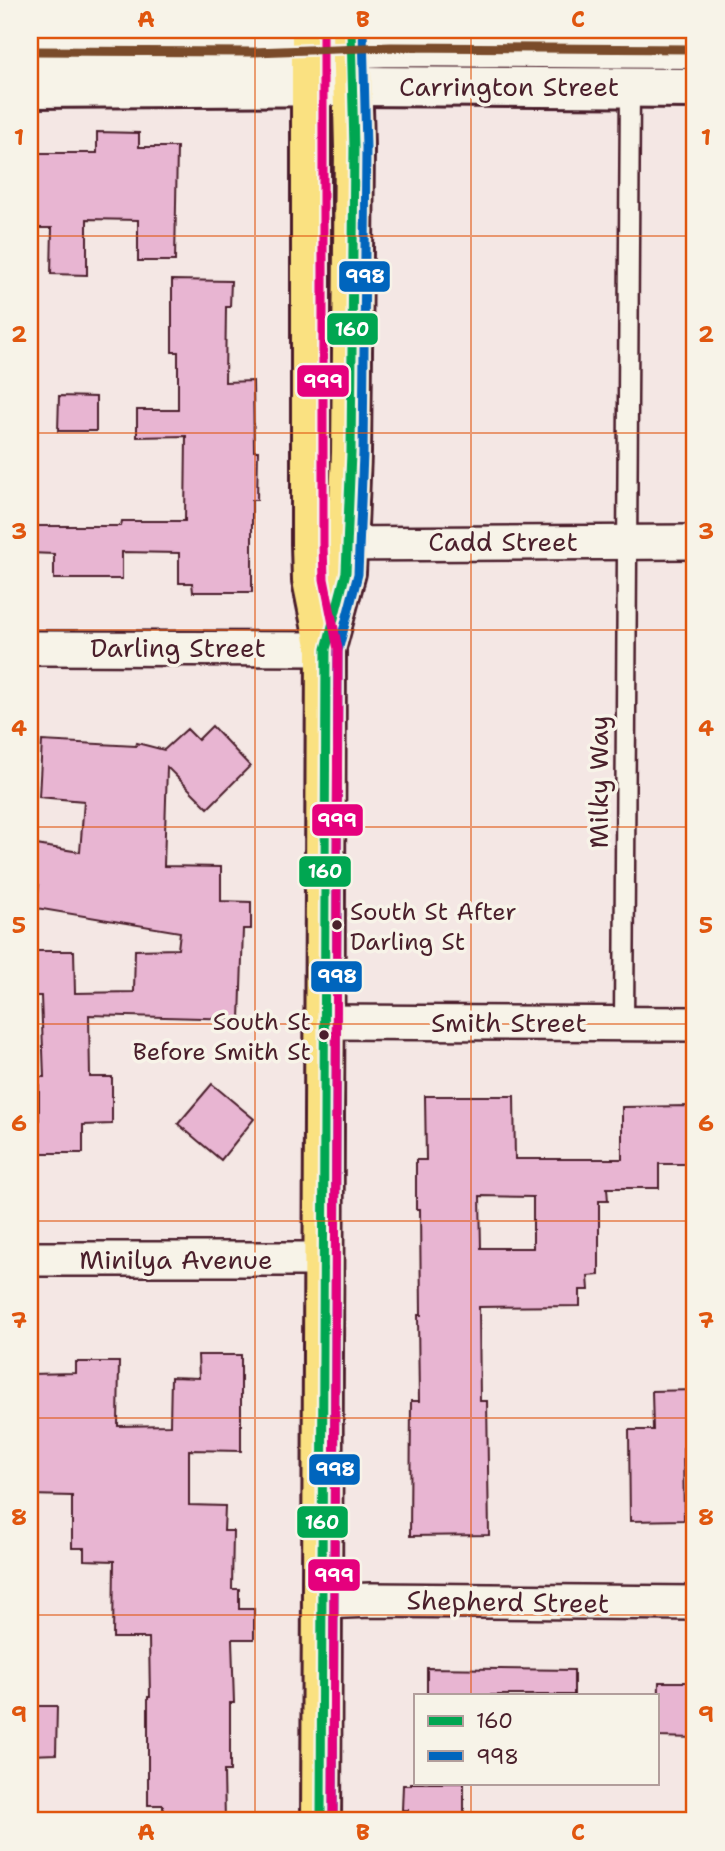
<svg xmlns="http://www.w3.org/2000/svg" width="725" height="1851" font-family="'Shantell Sans',sans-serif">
<rect width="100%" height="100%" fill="#f4e7e4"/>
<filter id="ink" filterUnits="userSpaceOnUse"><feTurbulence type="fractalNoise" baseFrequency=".0143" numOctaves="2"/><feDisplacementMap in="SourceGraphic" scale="14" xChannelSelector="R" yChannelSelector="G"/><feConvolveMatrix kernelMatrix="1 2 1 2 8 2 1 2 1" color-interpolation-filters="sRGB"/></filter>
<g filter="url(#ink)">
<!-- building -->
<g fill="#e8b5d2" stroke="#4a1f2b" stroke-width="2" fill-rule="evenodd">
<path d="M97,132l42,1v14h38l-2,114h-37v-41l-51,-1v56l-36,-1 1,-46h-22v-75h67z"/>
<path d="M172,280l59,1 -1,26h-4l-1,75 28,-1 1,70h4l-1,49h-5v92h-59l-1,-9h-13v-30l-57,-1v27h-68v-25l-24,-1v-27h91l1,-5h63l1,-85 -49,1v-27h41v-58h-6z"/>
<path d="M59,396l37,1v34h-38z"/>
<path d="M212,726l38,40 -42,42 -41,-41 -3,99 57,1v34l30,1v27h-8l-3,90 -151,-4 1,62h22v47l-29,1v28h-44v-76h5l-3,-81h-11v-45h44l1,42 59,-1 1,-42 43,-1 2,-17 -144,-24 3,-23 -9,-2v-39l50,8 4,-51 -45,-4 3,-56 94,5 1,-3 27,7 23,-21 11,11z"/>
<path d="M212,1084l42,35 -33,41 -43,-36z"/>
<path d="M425,1096h89l1,63h107v-52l66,-1v58h-29v24h-52l1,13h-9v74l-11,1 1,14h-9v16l-101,1 1,94h7l2,134 -79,1 1,-135h8l-1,-86h3l-1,-106h-4v-49h10zM480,1196l53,1v51h-52z"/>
<path d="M198,1355h43v96l-52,-1v55l36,1 -1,25h9l-1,58h7v20h15v30h-22l2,64h-4v68h-6l1,50h-62v-16h-15v-108h2l-1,-59h-36l1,-77 -30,-1v-12h-12v-52l-42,-1v-121l46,-1v-11h43l-1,64 52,-1 1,-48 28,1z"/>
<path d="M694,1390l1,58h-12l1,72 -54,1 -1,-91h24l-1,-39z"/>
<path d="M427,1668l147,2v25h-147z"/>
<path d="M659,1682h36v56l-37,-1z"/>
<path d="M30,1706h27l-1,48 -26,1z"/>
<path d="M411,1783h53v38h-56v-11h-6l1,-25h8z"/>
</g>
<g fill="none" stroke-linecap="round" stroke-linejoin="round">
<defs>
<path id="service" d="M624,1023l6,-935"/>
<g id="minor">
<path d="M323,544l372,-2"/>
<path d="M30,648l296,1"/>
<path d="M323,1022l372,2"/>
<path d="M30,1259h292"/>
<path d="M321,1602l50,-2 324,3"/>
</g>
<g id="secondary">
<path d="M30,51l224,1 137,-5 304,2"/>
<path d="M30,88l323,-2 342,2"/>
</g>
<g id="primary">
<path d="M311,30v514l1,36 14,69 -5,1172"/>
<path d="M328,640l18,-68 5,-119 3,-305 -3,-118"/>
</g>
</defs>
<!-- service casing -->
<use href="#service" stroke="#4a1f2b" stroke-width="23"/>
<!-- minor casing -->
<use href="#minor" stroke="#4a1f2b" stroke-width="38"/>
<!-- secondary casing -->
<use href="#secondary" stroke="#4a1f2b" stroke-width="44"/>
<!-- primary casing -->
<use href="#primary" stroke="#4a1f2b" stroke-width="44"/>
<!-- service -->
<use href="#service" stroke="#f7f3e8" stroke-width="18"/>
<!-- minor -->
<use href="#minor" stroke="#f7f3e8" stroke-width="33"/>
<!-- secondary -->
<use href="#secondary" stroke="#f7f3e8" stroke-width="38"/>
<!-- primary -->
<use href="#primary" stroke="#fae181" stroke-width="38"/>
<defs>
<path id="bus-1" d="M321,1821l5,-1172 20,-77 5,-119 3,-305 -3,-118"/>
<path id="bus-2" d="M333,1821l5,-1170 20,-77 5,-120 3,-306 -3,-118"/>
<path id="bus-3" d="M323,30v514l1,35 14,70 -5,1172"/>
<path id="bus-4" d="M30,51l224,1 137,-5 304,2"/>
</defs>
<!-- bus-1 casing -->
<use href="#bus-1" stroke="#f7f3e8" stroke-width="14"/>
<!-- bus-2 casing -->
<use href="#bus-2" stroke="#f7f3e8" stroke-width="14"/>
<!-- bus-3 casing -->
<use href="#bus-3" stroke="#f7f3e8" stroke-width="14"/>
<!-- bus-4 casing -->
<use href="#bus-4" stroke="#f7f3e8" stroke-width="14"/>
<!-- bus-1 -->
<use href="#bus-1" stroke="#00a651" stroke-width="9"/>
<!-- bus-2 -->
<use href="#bus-2" stroke="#0065bd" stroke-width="9"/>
<!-- bus-3 -->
<use href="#bus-3" stroke="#e5007d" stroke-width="9"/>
<!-- bus-4 -->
<use href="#bus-4" stroke="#7a4b2a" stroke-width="9"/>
</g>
</g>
<!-- grid -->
<path fill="none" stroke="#e0560e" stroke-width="2" stroke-opacity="0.55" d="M255,30v1791M471,30v1665M30,236h665M30,433h665M30,630h665M30,827h665M30,1024h665M30,1221h665M30,1418h665M30,1615h665M471,1783v38"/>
<!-- markers -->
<g fill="#4a1f2b" stroke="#f7f3e8" stroke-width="2.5">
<circle cx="337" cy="925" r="6"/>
<circle cx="324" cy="1035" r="6"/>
</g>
<g text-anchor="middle" stroke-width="7" stroke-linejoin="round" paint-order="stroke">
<!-- bus labels -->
<g font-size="24" fill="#4a1f2b" stroke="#f7f3e8" text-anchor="start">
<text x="350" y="920">South St After<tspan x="350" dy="30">Darling St</tspan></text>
<text x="311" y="1030" text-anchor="end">South St<tspan x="311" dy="30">Before Smith St</tspan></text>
</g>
<!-- street labels -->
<g font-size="26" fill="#4a1f2b" stroke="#f7f3e8">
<text x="509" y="96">Carrington Street</text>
<text x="503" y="551">Cadd Street</text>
<text x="178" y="657">Darling Street</text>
<text transform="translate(599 782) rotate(-90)" y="9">Milky Way</text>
<text x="509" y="1032">Smith Street</text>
<text x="176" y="1269">Minilya Avenue</text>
<text transform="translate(508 1602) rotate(1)" y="9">Shepherd Street</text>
</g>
</g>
<g stroke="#f7f3e8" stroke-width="2.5">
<rect x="338" y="260" width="53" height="33" rx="7" fill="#0065bd"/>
<rect x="326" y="312" width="53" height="34" rx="7" fill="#00a651"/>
<rect x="296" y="364" width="54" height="34" rx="7" fill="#e5007d"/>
<rect x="311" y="803" width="53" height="34" rx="7" fill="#e5007d"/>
<rect x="298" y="855" width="54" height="33" rx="7" fill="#00a651"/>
<rect x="310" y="960" width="53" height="33" rx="7" fill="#0065bd"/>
<rect x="308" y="1453" width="53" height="33" rx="7" fill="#0065bd"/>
<rect x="296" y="1505" width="53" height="34" rx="7" fill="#00a651"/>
<rect x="307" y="1558" width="54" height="34" rx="7" fill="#e5007d"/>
</g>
<g font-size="19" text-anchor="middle" font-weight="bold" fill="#fff">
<text x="365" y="283">998</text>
<text x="352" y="336">160</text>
<text x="323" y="388">999</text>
<text x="337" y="827">999</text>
<text x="325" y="878">160</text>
<text x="337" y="983">998</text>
<text x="335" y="1476">998</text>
<text x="322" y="1529">160</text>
<text x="334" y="1582">999</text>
</g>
<!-- margin -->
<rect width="725" height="1851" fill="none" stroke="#f7f3e8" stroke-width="77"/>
<!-- legend -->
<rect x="414" y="1694" width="245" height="91" fill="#f7f3e8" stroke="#b29e9c" stroke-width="2"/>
<rect x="428" y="1716" width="35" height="10" fill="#00a651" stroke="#b29e9c" stroke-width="2"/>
<text x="476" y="1728" font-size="21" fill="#4a1f2b">160</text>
<rect x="428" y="1751" width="35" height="10" fill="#0065bd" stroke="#b29e9c" stroke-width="2"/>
<text x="476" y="1764" font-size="21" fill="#4a1f2b">998</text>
<rect x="38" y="38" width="648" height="1774" fill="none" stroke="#e0560e" stroke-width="2.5"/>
<g font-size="23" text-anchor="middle" font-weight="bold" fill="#e0560e">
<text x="146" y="27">A</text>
<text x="363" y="27">B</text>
<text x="578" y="27">C</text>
<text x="19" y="145">1</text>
<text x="706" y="145">1</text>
<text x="19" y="342">2</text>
<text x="706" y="342">2</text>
<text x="19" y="539">3</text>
<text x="706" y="539">3</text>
<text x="19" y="736">4</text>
<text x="706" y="736">4</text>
<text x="19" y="933">5</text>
<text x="706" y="933">5</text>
<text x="19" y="1131">6</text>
<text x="706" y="1131">6</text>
<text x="19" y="1328">7</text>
<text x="706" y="1328">7</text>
<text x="19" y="1525">8</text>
<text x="706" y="1525">8</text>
<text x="19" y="1722">9</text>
<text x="706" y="1722">9</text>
<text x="146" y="1840">A</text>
<text x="363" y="1840">B</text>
<text x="578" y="1840">C</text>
</g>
</svg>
